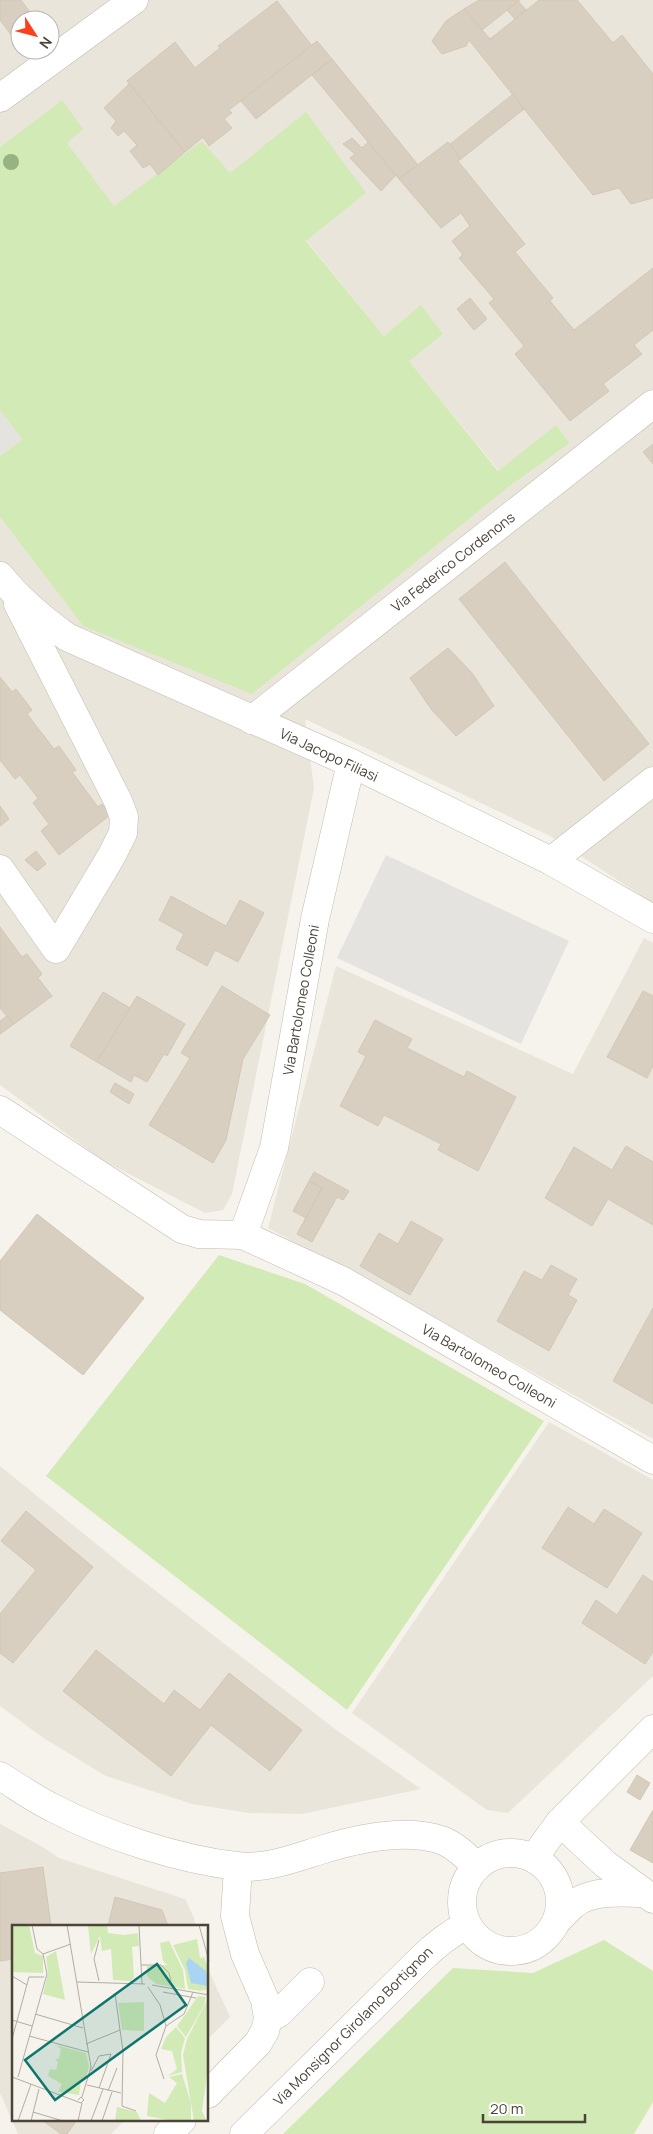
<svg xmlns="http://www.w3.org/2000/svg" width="653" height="2134" font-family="Manrope,sans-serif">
<rect width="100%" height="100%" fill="#f6f3ec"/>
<!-- residential -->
<g fill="#eae5da" fill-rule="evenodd">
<path d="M0,0h653v903l-103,-67 -245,-117 9,69 -82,406 -9,16 -18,3 -103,-53 -102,-75v-568l83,109 424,-138 63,-45 -14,-18 -57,46 -90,-110 12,-55 -37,30 -78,-96 60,-47 -136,-19 -28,-33 -88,66 -48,-64 -4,-43 -62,47zM20,20h30v30h-30z"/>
<path d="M644,938l9,5v496l-209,-116 -176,-95 68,-262 237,108z"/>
<path d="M549,1422l104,58v196l-145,137 -21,-3 -135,-97z"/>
<path d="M0,1466l126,102 213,164 82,57 -119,25 -53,-1 -57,-9 -86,-28 -61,-37 -45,-33z"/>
<path d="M0,1824l41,22 18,12 126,41 9,19 2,8h-182v194h111l-14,14h-93l-18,-41z"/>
<path d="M208,1969l22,48 -22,22z"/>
</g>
<!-- green -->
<g fill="#d2eab5">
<path d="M62,100l21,29 -16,14 47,63 88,-65 28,32 76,-61 60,81 -60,48 78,95 37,-31 22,29 -34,27 89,110 58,-46 14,18 -63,45 -255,206 -169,-68 -83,-109v-61l22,-17 -22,-28v-264z"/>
<path d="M219,1255l86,29 239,137 -197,289 -301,-234z"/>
<path d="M604,1940l49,31v131l-19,32h-351l170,-166 80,5z"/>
</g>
<!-- parking -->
<g fill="#e5e3e0">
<path d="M0,411l22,28 -22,17z"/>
<path d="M386,855l183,86 -48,103 -184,-86z"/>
</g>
<!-- building -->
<g fill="#d8cfc1" stroke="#d3c7b4">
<path d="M0,0h21l14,19 -15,1v11l-8,5 -12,-16z"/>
<path d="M479,0h41l-38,30 -18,-21z"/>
<path d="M539,0h38l36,43 9,-8 31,39v124l-22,6 -12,-16 -26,7 -124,-155 -3,6 -24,8 -10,-13 14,-20 18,-12 26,30z"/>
<path d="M277,1l35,45 -83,64 3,3 -8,6 8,9 -23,18 -6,-9 -18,15 -58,-71 48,-39 20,26 25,-20 -2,-2z"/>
<path d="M518,1l8,9 -11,9 -8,-9z"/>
<path d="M317,41l15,18 -76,60 -15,-18z"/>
<path d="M332,59l86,106 -19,14 -87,-104z"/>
<path d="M129,84l56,68 -27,23 -8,-11 -7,4 -13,-17 7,-6 -13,-14 -6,5 -7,-8 5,-7 -12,-13z"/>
<path d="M513,94l11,15 -63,50 -12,-14z"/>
<path d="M352,138l10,10 6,-6 28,33 -15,16 -31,-33 5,-4 -12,-10z"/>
<path d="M448,142l13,17 -3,2 67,83 -10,8 38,46 -3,3 24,29 79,-62v62l-19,15 8,9 -39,30 6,7 -39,30 -55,-67 9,-8 -35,-43 5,-4 -35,-41 4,-3 -11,-14 18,-15 -9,-13 -20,15 -42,-49z"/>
<path d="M470,298l17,21 -13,11 -17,-21z"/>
<path d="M653,444v20l-10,-12z"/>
<path d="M505,562l144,182 -45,37 -145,-182z"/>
<path d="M448,648l24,25 22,33 -38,30 -25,-27 -21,-31z"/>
<path d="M0,677l12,15 4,-3 16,21 -5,4 27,35 5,-3 17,24 -4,2 26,35 4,-3 8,11 -51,40 -18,-24 8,-7 -16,-21 5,-5 -18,-23 -5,4 -15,-19z"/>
<path d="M0,806l9,13 -9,7z"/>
<path d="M36,851l10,13 -9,7 -12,-11z"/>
<path d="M171,896l55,30 14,-26 24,13 -26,49 -23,-12 -8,16 -31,-17 8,-15 -25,-14z"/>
<path d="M0,927l22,30 5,-3 15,20 -4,4 14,18 -38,28 -14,-16z"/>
<path d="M222,986l48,29 -27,44 -17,81 -13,23 -64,-38 41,-67 -9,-5z"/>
<path d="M643,991l10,5v70l-6,12 -40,-21z"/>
<path d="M103,992l27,16 -33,54 -27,-16z"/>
<path d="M137,996l48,28 -18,32 -3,-2 -17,28 -13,-7 -3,7 -34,-20z"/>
<path d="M7,1016l7,8 -14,10v-13z"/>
<path d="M375,1020l37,19 -5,9 57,29 3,-6 49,26 -38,74 -40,-21 3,-6 -57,-29 -6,11 -38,-20 26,-50 -8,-4z"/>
<path d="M115,1083l19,11 -5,10 -19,-12z"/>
<path d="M626,1146l27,16v63l-45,-26 -16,27 -47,-28 29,-51 38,23z"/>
<path d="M314,1172l35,19 -6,9 -6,-3 -25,45 -15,-8 25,-46 -13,-7z"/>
<path d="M309,1181l13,7 -16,30 -13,-7z"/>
<path d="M37,1214l107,84 -61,77 -83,-65v-49z"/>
<path d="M411,1221l32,18 -33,56 -50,-29 19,-33 19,11z"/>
<path d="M551,1265l26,14 -9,16 9,5 -28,51 -52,-30 27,-50 18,9z"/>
<path d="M653,1308v96l-40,-23z"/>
<path d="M568,1507l26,17 10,-15 38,24 -35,55 -65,-40z"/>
<path d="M26,1511l67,56 -80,96 -13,-10v-39l36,-44 -35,-29z"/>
<path d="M643,1575l10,7v70l-8,12 -63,-41 14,-23 21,15z"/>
<path d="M96,1650l68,54 10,-14 26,20 29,-37 73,57 -32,41 -59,-46 -40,51 -108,-85z"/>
<path d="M637,1775l13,8 -10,17 -13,-8z"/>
<path d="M653,1810v53l-23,-13z"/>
<path d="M43,1867l8,59h-37v33l-14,2v-88z"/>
<path d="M115,1897l47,13 6,16h-60z"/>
<path d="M42,2120h35l-10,14h-6z"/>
</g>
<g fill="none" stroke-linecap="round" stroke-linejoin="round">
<defs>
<g id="minor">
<path d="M0,98l134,-98"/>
<path d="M0,576c18,23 42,43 67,61l284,126 200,98 102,58"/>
<path d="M252,720l401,-316"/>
<path d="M551,861l102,-80"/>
<path d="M0,869l56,80 56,-94 11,-22 1,-16 -6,-16 -100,-197"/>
<path d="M0,1110l182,119 17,5 44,1 31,-87 41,-229 36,-156"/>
<path d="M243,1235l100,46 310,179"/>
<path d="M0,1776c18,11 36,24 55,33 52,27 123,50 181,57 28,4 59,-8 85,-16 35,-11 83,-22 120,-10 14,5 26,17 36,27"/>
<path d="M560,1822l45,42 48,35"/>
<circle cx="511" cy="1902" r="49"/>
<path d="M535,1859l8,-14 17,-23 93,-93"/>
<path d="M556,1922c5,-5 11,-12 17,-17 17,-15 48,-13 70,-12"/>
<path d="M268,2019l11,-6 31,-31"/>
<path d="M208,2094l50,-51 7,-12 3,-12 -3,-19 -20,-46 -10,-38 3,-49"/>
<path d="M168,2134l14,-14"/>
<path d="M244,2134l176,-174c14,-14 29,-26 47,-35"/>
</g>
</defs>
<!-- minor casing -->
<use href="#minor" stroke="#c2bbae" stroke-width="29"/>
<!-- minor -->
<use href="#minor" stroke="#fff" stroke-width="28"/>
</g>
<!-- trees -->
<circle fill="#97b381" cx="11" cy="162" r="8"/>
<g text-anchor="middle" stroke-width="4.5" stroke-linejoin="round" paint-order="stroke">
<!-- street labels -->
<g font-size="14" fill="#4b4439" stroke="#fff">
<text transform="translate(453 562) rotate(-38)" y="5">Via Federico Cordenons</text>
<text transform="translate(329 755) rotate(25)" y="5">Via Jacopo Filiasi</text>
<text transform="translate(301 1000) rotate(-80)" y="5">Via Bartolomeo Colleoni</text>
<text transform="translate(489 1366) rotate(30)" y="5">Via Bartolomeo Colleoni</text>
<text transform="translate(353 2026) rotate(-45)" y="5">Via Monsignor Girolamo Bortignon</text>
</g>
</g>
<!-- overview -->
<g transform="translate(12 1925)">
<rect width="196" height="196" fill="#f6f3ec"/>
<path d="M0,0h17l6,28 8,3v17l-31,-1zM76,0h19l1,8 16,2 14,-2 1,13 -7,1 2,30 -3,4 -18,-1 -2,-31 -9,2 -2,-15 -9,18zM185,14l3,19 4,-1 4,11v21l-8,2 -12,-2 -3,-19 -12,-25zM157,16l14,29 2,19 -29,-5 -9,-8v-10l20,-1 -4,-4 -3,-18zM44,26l9,49 -22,-6 5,-21 -2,-16zM186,71l8,1 -2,8 -18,32 -9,-11zM196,73v70l-6,43 4,9 -12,1 -11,-66 4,-16zM132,77v29l-22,-1 -4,-27zM164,102l9,11 -4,15 1,19 -14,4 9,-7 -5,-18 -11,-2 5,-12zM44,120l30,8 3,14 -4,13 -4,-1 -2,16 -21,-3 4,-8 -14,-8 2,-7 6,1 2,-8 -3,-2 4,-2 2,-9zM170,149l9,29v17l-18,1 -26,-5 2,-23 16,10 12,-20 -8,-6zM105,182l20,5 4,9h-26z" fill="#d2eab5"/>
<path d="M177,33l17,13 2,15 -17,-3 -5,-20z" fill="#a9d4f2"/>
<path fill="none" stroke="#b2ada4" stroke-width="1" d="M20,0l5,24 6,5M55,0l24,142 -9,30M127,0l3,59M187,0l10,36M31,29l28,-10M129,40h20l8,8 2,8M0,51l15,9M87,56l-5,-22 5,-19M65,57l68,2M140,60l57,10M136,62l12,18 6,21 -10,29 8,24M151,67l33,6M103,68l5,37M23,89l48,14M0,95l20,6M154,101l18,-12 9,-22M17,111l59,16M0,114l17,-62h15M74,119l34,-14 3,21 -1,55 14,5M79,146l8,-15 12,-2 -12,34M0,152l69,26 3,-3 -3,-3 -3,3M6,152l29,-103 -4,-20M75,160l34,8M96,166l9,-23M21,187l30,9M6,196l13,-37M19,196l8,-32M66,196l4,-18M79,196l12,-32M90,196l10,-29"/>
<path fill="#0f766e" fill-opacity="0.15" stroke="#0f766e" stroke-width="2.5" d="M145,39l29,41 -131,95 -30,-40z"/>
<rect width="196" height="196" fill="none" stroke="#4b4439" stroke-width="2.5"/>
</g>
<!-- north arrow -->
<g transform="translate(35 35) rotate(126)"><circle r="24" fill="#ffffff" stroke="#b7b4b0"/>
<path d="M0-4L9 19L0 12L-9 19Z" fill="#fc3f1d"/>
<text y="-8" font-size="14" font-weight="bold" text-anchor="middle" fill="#4b4439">N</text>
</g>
<!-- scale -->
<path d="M483 2114v8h102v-8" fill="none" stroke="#4b4439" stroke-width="2.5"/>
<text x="490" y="2114" font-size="15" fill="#4b4439" stroke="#ffffff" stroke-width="4" paint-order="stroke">20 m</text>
</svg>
